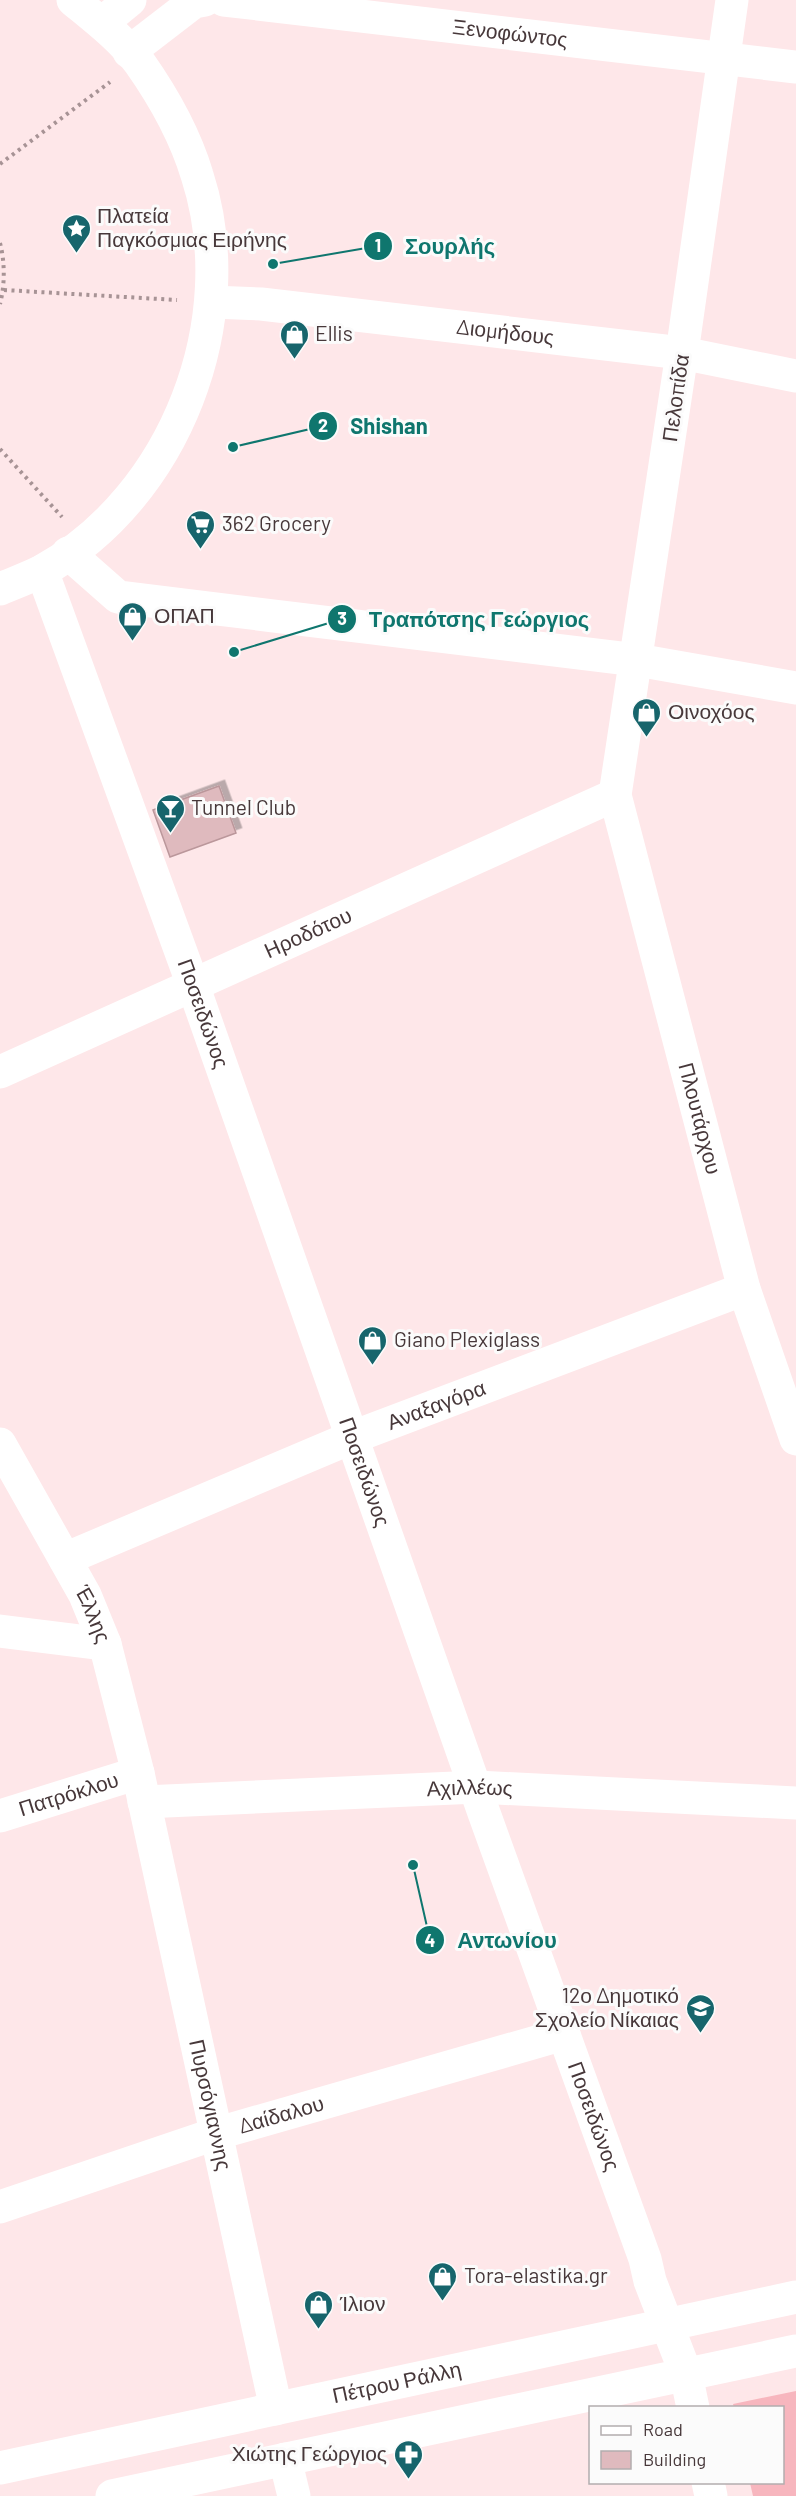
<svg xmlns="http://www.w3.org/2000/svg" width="796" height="2496" font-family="Barlow,sans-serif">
<defs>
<filter id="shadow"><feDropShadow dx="5.5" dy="-5.5" stdDeviation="0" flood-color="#0004"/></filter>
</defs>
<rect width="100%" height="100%" fill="#fee7e9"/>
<!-- green -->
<path fill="#f7b6be" d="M796,2391v105h-43l-3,-13 32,-1v-74l-48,-1 -1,-3z"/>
<!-- building -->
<path fill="#dfbabe" stroke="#bb979b" stroke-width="1.5" filter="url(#shadow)" d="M219,786l17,47 -66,24 -17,-47z"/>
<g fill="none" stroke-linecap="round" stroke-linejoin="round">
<!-- path -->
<g stroke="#a79395" stroke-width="4" stroke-dasharray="3 4.5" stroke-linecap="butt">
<path d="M0,164l110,-82"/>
<path d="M0,243c5,19 5,42 0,61"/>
<path d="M4,290l173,10"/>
<path d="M0,449l62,68"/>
</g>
<!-- street -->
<g stroke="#fff" stroke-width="33">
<path id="s1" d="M224,0l572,67"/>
<path id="s2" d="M732,0l-50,353 -67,442 129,494 52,150"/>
<path d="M102,23l28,-23"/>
<path d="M129,52l65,-50 11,-2"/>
<path id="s3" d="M211,302l50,2 421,49 114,23"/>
<path d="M68,553l50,44 519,63 159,28"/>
<path id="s4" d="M42,571l151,414 291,828 161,446 5,22 36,93 7,34"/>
<path d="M0,589c14,-6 28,-11 42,-18 134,-74 202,-252 155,-396 -12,-40 -34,-79 -58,-113 -18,-24 -43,-43 -66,-62"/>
<path id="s5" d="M0,1072l615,-277"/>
<path id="s6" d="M0,1444l85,151 20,49 33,129 138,636"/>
<path id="s7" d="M65,1559l288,-122 391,-148"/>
<path d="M0,1631l105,13"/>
<path id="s8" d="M144,1802l333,-15 319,16"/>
<path id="s9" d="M0,1816l138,-43"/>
<path id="s10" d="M0,2207l215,-73 349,-100"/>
<path d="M285,2459l9,37"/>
<path d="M708,2482l3,14"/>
</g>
<!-- primary -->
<g stroke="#fff" stroke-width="33">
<path id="s11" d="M0,2468l796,-171"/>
<path d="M112,2496l684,-145"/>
</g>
</g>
<!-- icons -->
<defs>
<symbol id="sight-pin" viewBox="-11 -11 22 30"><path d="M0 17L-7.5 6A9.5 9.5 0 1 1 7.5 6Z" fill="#17656c" stroke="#fbfbfb"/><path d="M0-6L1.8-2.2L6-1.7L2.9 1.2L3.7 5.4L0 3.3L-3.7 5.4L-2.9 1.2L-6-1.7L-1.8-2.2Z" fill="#fff"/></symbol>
<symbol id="shop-pin" viewBox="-11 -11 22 30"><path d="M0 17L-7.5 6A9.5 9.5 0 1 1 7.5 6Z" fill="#17656c" stroke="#fbfbfb"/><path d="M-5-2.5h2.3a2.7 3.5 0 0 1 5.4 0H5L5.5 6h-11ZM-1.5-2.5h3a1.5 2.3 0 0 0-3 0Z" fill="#fff"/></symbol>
<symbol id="supermarket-pin" viewBox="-11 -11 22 30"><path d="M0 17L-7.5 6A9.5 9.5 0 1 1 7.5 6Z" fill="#17656c" stroke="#fbfbfb"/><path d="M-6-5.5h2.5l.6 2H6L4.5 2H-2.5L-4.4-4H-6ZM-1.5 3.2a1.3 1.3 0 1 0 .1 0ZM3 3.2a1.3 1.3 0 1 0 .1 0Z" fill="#fff"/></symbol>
<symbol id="bar-pin" viewBox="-11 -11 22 30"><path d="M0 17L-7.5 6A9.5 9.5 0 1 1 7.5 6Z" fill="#17656c" stroke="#fbfbfb"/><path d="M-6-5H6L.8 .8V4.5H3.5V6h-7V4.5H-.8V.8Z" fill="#fff"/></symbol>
<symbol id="school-pin" viewBox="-11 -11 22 30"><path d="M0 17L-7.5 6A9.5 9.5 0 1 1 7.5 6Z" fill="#17656c" stroke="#fbfbfb"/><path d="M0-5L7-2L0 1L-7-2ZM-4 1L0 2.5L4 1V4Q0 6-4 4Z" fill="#fff"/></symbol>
<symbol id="pharmacy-pin" viewBox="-11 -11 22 30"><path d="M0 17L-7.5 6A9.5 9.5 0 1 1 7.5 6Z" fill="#17656c" stroke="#fbfbfb"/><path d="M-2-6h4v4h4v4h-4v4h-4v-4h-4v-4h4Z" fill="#fff"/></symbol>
</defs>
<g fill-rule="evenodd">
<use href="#sight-pin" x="60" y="212" width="33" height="45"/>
<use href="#shop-pin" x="278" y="318" width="33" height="45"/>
<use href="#supermarket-pin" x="184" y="508" width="33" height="45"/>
<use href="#shop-pin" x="116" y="600" width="33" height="45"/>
<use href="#shop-pin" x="630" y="696" width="33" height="45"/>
<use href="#bar-pin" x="154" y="792" width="33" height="45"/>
<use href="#shop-pin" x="356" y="1324" width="33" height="45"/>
<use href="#school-pin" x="684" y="1992" width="33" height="45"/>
<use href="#shop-pin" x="426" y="2260" width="33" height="45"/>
<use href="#shop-pin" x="302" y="2288" width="33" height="45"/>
<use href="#pharmacy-pin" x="392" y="2438" width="33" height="45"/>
</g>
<g text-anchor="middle" stroke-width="6" stroke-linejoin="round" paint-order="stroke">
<!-- street labels -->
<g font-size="21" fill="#47383a" stroke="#fbfbfb">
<text dy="7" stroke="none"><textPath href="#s1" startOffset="288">Ξενοφώντος</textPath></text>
<text dy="7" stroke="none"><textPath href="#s3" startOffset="296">Διομήδους</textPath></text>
<text transform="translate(676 398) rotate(-82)" y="7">Πελοπίδα</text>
<text dy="7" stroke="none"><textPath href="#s5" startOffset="338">Ηροδότου</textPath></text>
<text dy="7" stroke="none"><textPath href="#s4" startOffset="471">Ποσειδώνος</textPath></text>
<text dy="7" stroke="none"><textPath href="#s2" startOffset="1138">Πλουτάρχου</textPath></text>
<text dy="7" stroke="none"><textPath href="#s7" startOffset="402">Αναξαγόρα</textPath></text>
<text dy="7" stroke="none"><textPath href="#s4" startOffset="957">Ποσειδώνος</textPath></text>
<text dy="7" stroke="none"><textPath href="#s6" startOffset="194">Έλλης</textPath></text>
<text dy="7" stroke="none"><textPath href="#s8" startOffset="326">Αχιλλέως</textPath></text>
<text dy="7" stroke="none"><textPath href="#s9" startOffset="72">Πατρόκλου</textPath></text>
<text dy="7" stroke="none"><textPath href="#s6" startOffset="699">Πυρσόγιαννης</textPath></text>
<text dy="7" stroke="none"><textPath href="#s10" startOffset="296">Δαίδαλου</textPath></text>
<text dy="7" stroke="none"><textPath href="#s4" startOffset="1641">Ποσειδώνος</textPath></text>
<text dy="7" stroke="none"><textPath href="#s11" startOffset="406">Πέτρου Ράλλη</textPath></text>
</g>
<!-- poi labels -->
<g font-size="21" fill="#47383a" stroke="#fbfbfb" text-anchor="start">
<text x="97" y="223">Πλατεία<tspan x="97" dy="24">Παγκόσμιας Ειρήνης</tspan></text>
<text x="315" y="341">Ellis</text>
<text x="222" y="531">362 Grocery</text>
<text x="154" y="623">ΟΠΑΠ</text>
<text x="668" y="719">Οινοχόος</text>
<text x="191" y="815">Tunnel Club</text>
<text x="394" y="1347">Giano Plexiglass</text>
<text x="679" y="2003" text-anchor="end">12ο Δημοτικό<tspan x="679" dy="24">Σχολείο Νίκαιας</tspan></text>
<text x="464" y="2283">Tora-elastika.gr</text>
<text x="340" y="2311">Ίλιον</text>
<text x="387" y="2461" text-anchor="end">Χιώτης Γεώργιος</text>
</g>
</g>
<!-- callouts -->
<path fill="none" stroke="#0f766e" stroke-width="2" d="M273 264L378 246M233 447L323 426M234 652L342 619M413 1865L430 1940"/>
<g fill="#0f766e" stroke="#fbfbfb" stroke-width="2">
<circle cx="273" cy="264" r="6"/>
<circle cx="233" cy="447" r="6"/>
<circle cx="234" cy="652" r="6"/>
<circle cx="413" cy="1865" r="6"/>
<circle cx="378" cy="246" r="15"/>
<circle cx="323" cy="426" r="15"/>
<circle cx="342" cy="619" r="15"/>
<circle cx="430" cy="1940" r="15"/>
</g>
<g font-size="18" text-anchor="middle" font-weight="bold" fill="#fff">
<text x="378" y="252">1</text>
<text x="323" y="432">2</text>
<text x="342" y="625">3</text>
<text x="430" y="1947">4</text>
</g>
<g font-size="22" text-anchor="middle" font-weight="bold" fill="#0f766e" stroke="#fbfbfb" stroke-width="6" stroke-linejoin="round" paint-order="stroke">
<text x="450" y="254">Σουρλής</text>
<text x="389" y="434">Shishan</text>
<text x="479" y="627">Τραπότσης Γεώργιος</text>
<text x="507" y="1948">Αντωνίου</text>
</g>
<!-- legend -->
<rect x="589" y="2406" width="195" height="78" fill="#fbfbfb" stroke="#b3adae" stroke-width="1.5"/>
<rect x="601" y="2426" width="30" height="9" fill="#ffffff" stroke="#b3adae" stroke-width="1.5"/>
<text x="643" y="2436" font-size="18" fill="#47383a">Road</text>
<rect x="601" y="2451" width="30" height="18" fill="#dfbabe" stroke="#b3adae" stroke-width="1.5"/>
<text x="643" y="2466" font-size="18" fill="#47383a">Building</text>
</svg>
